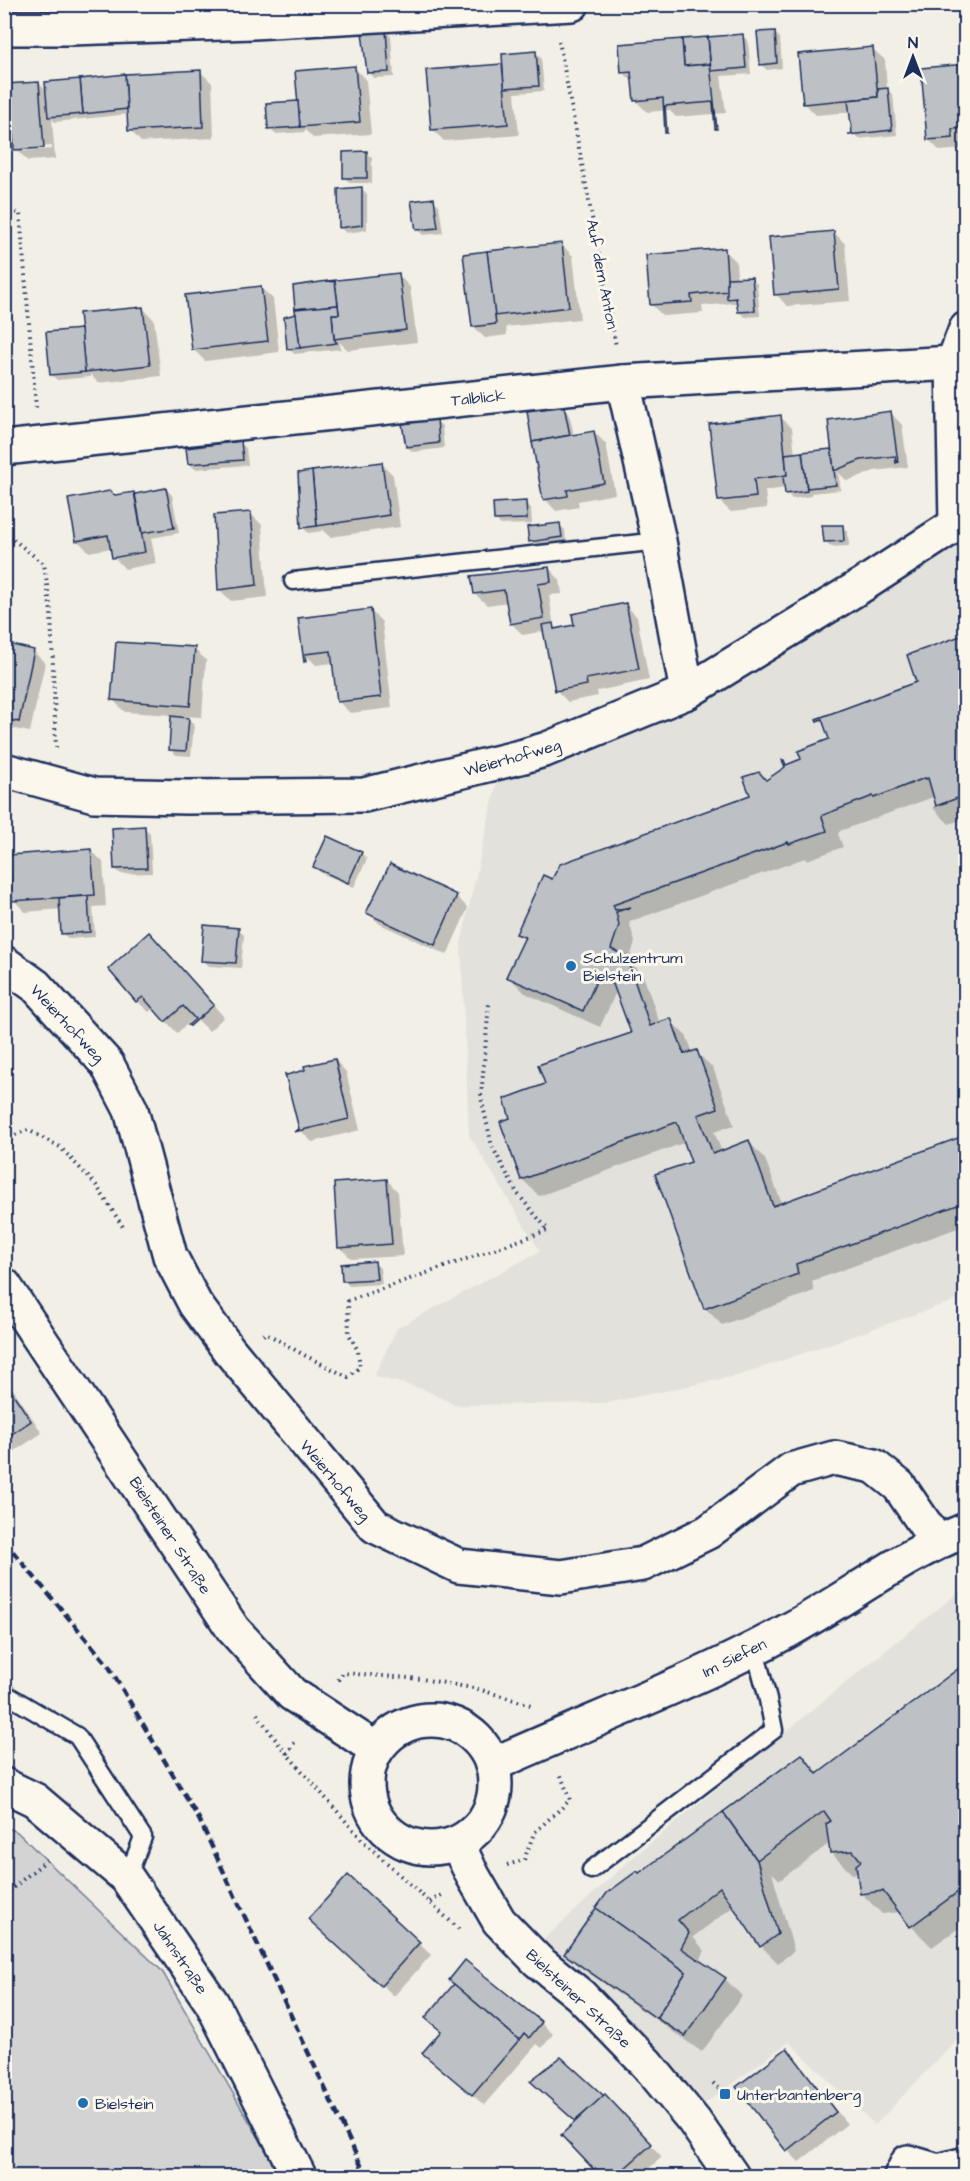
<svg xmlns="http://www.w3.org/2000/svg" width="970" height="2181" font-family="'Architects Daughter',sans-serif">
<rect width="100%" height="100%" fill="#f2efe6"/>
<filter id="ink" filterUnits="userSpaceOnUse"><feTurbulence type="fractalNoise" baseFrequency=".0167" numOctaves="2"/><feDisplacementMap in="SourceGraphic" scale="12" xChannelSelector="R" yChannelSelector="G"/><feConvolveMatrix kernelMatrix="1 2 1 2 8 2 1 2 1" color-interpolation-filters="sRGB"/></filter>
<g filter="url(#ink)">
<!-- built -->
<g fill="#e2e1dc">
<path d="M965,541v756l-225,78 -133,28 -152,2 -32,-16 -49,-13 23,-48 143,-77 -71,-116 -8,-192 36,-162 182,-65z"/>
<path d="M965,1587v444l-90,94 -86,-83 -100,73 -149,-172 90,-83 203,-167z"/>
</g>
<!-- green -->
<path fill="#d2d3d2" stroke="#768198" stroke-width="1.5" d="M4,1826l13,6 145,139 119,205h-276z"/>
<!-- shadow -->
<g fill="#0003" fill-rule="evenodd">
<path d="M386,31l5,6 3,40 -20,1 -6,-6z"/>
<path d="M774,32l6,6 2,30 -15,2 -6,-6z"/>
<path d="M742,35l6,6 3,33 -30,2 5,37 -50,4 -7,-7 -22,2 -12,-12 -1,-17 -11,-11 -2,-27z"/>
<path d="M873,49l12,11 2,30 6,5 4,40 -38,4 -6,-5 -2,-22 -35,3 -11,-11z"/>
<path d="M536,53l5,5 3,33 -29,2 4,42 -75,6 -12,-12 -4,-57 76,-7z"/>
<path d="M966,66l-2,83 -24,2 -12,-12z"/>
<path d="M355,68l11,12 5,54 -58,4 -8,-8v2l-30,2 -5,-5 29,-27z"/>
<path d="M200,71l12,12 2,55 -73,4 -11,-12 -1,-16 -74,8 -3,-3 3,40 -27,2 -12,-12 -1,-5 -11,1v-59l35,-3 8,9zM52,146v3l-28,2v-3z"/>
<path d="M366,153l6,5v25h-22l-5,-5z"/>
<path d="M361,188l6,6v36l-21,3 -6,-6z"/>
<path d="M433,200l6,5 4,28 -20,2 -6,-6z"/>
<path d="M834,232l11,12 5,57 -63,5 -11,-12z"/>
<path d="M562,245l11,11 7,63 -74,8 1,8 -22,3 -12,-11z"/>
<path d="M724,250l12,11 1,18 14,-1 6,6 3,32 -15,1 -6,-5 -1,-8 -5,-1 -31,3 1,7 -40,3 -11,-11z"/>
<path d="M398,275l12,12 7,55 -69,8 -9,-8 2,7 -47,5 -5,-6z"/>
<path d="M261,288l12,11 6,53 -74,9 -12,-12z"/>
<path d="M143,308l11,12 7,56 -63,7 -8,-9v3l-33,3 -5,-5 30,-45z"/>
<path d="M564,407l5,6 5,23 20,-4 12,12 9,50 -37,7 1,6 -23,4 -11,-12 -17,-87z"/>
<path d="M891,413l11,12 6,42 -34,4 -27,10 -9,-9 3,18 -30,3v3l-19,3 -5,-6 -1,-5 -21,3 2,17 -36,4 -12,-11 61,-84 12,11 3,27 38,-5z"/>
<path d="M436,421l6,5 2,22 -31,4 -6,-5z"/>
<path d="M240,443l6,5 2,17 -53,4 -6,-6z"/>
<path d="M382,464l11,11 7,52 -70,10 -8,-8v2l-14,2 -5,-6z"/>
<path d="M166,489l6,6 7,38 -28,5 5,25 -31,6 -11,-12 -2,-9 -23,4 -12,-12 38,-44z"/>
<path d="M525,503l6,5 1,16 -31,1 -6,-6z"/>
<path d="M251,514l11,11 5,72 -36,4 -12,-12z"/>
<path d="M559,525l6,5 1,13 -30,4 -6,-6z"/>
<path d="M843,527l5,5 1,14 -18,1 -6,-6z"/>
<path d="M549,568l11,12 2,14 -13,1 5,32 4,3 18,-4 50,-21 11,12 12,63 -52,11 1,5 -30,6 -12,-12 -12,-59 -21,4 -12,-12 -3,-21 -21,3 -12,-11z"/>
<path d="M371,611l11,11 10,86 -42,5 -12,-12 -4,-38 -18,2 -12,-12z"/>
<path d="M966,636v182l-17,6 -16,-16 5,-5 -2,-7 -96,35 -2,3 5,13 -36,13 -2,-2 -176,64 6,20 -6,19 14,14 17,49 10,-4 17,17 6,16 3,-1 17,16 21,57 -20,7 8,20 27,-10 16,17 17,45 184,-67v88l-154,56 2,10 -92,34 -17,-17 -12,-145 -7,-21 -147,54 -17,-17 -10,-60 34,-34 86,-52 -14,-39 -2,-2 -16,35 -75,-34 -17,-17 17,-35 -7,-8 35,-52 199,-85 33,-29 18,-7 115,-77z"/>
<path d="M4,645l29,6 12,12 -15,69 -26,-5z"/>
<path d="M194,649l12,11 -4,57 -23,-1v2l9,1 6,6 -3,31 -15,-1 -6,-6 3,-34 -48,-3 -12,-12z"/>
<path d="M144,828l6,5 2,40 -31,1 -6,-5z"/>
<path d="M91,850l12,12 3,44 -13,1 2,30 -26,2 -6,-5 -2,-25 -36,3 -11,-12z"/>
<path d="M361,853l6,6 -13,28 -33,-14 -6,-6z"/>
<path d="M391,866l65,30 12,12 -21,47 -67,-31 -12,-11z"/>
<path d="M238,929l6,6 -3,33 -32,-2 -6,-6z"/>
<path d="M161,946l63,71 -15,14 -14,-14 -18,16 -23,-25 -5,4 -12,-11z"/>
<path d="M966,958v12l-4,-10z"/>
<path d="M335,1060l11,12 14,58 -48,12 -12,-12z"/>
<path d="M387,1180l11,12 5,64 -51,3 -12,-11z"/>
<path d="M374,1263l6,5 2,16 -33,2 -5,-6z"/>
<path d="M4,1375l38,58 -38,25z"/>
<path d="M966,1665v258l-34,24 -21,-21 -11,-14 -18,2 -21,-21 -2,-20 -7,1 -21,-21 -1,-10 -50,37 -8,-7 22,78 -16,12 -17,-17 -27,-40 -41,31 12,14 -6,11 26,17 17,17 -40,56 -125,-87 -11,-12 73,-78 163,-119 18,18z"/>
<path d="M348,1877l83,78 -37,41 -72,-66z"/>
<path d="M466,1962l75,61 12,11 -11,14 -5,-4 -53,61 -60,-52 18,-21 -15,-14 29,-33z"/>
<path d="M787,2050l11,12 49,62 -48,38 -12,-12 -49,-63z"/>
<path d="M532,2082l85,26 45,49 -22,19h-38l-39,-41 14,-13z"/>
</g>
<!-- building -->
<g fill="#bdc0c4" stroke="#1b2f5e" stroke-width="1.5">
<path d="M386,30l3,42 -22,1 -5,-41z"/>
<path d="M775,31l2,32 -17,2 -3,-33z"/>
<path d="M743,34l3,34 -35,3 -3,-34z"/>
<path d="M708,37l2,27 -26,2 -2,-27z"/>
<path d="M682,39l2,27 26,-2 7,65h-2l-2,-27 -48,4 2,27h-2l-2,-35 -29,3 -3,-29 -10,1 -2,-29z"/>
<path d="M873,47l5,50 -75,7 -5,-50z"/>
<path d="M536,51l3,35 -35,2 -2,-34z"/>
<path d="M502,64l6,60 -77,6 -5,-60z"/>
<path d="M966,64v64l-14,1 1,9 -26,2 -6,-72z"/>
<path d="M355,66l5,56 -60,5 -5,-56z"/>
<path d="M201,70l2,57 -75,4 -3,-57z"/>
<path d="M125,74l2,35 -44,5 -3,-35z"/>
<path d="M80,79l3,35 -35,3 -3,-35z"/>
<path d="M39,82l5,66 -30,2 -1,-17h-9v-49z"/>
<path d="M888,88l4,42 -44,5 4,-2 -4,-33 30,-3v-8z"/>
<path d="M298,101l2,26 -32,2 -2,-26z"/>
<path d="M367,151v27h-24v-26z"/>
<path d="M362,187v38l-23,3 -1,-39z"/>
<path d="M434,198l4,30 -22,2 -5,-29z"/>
<path d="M834,231l5,58 -65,6 -5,-58z"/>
<path d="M562,243l7,64 -75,9 -7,-65z"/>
<path d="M725,248l3,43 -37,4 1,7 -42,3 -4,-50z"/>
<path d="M487,251l9,73 -24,3 -9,-73z"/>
<path d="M399,273l7,57 -72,9 -2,-25h7l-1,-9 -3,-23 -7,-1z"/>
<path d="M752,277l3,34 -17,1 -2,-14 -9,1v-21z"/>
<path d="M328,281l7,1 3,23 -43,4 -2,-23z"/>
<path d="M261,286l7,55 -76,9 -7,-55z"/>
<path d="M338,305l1,9h-7l2,25 3,4 -37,5 -5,-39z"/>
<path d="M143,307l7,58 -65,7 -6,-59z"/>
<path d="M296,314l4,34 -13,1 -3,-32z"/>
<path d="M81,329l4,43 -35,3 -4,-43z"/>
<path d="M564,406l6,29 -38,7 -5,-31z"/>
<path d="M891,411l7,51 -2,1 -1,-7 -34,4 -27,11 -6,-51z"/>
<path d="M781,415l6,60 -33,4 2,18 -38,4 -9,-77z"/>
<path d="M437,419l2,24 -33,4 -4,-23z"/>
<path d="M594,431l10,52 -37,7 1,6 -25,4 -11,-58z"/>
<path d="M241,441l2,19 -55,4 -2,-16z"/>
<path d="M831,449l5,36 -29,3 -5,-36z"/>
<path d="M802,452l5,39 -22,3 -2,-18 4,-1 -2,-21z"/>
<path d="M382,462l7,53 -72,11 -5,-55z"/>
<path d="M312,471l5,55 -16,2 -3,-55z"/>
<path d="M166,488l8,40 -32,5 -7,-39z"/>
<path d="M109,491l6,4 19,-3 11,60 -33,6 -4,-23 -32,6 -8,-42z"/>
<path d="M526,501l1,18 -33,1 -1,-17z"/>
<path d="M251,512l6,73 -39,5 -4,-75z"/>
<path d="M560,523l2,14 -33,5 -2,-15z"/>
<path d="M822,525h21l1,16 -20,1z"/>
<path d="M549,567l2,15 -13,2 6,34 -34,6 -6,-34 -30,4 -3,-18z"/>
<path d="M626,603l13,66 -53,10 1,6 -32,6 -13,-66 11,-2 1,6 20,-4 -2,-11z"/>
<path d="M371,609l10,88 -44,5 -6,-51 -26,3 1,7 -2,1 -6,-44z"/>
<path d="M966,634v161l-30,11 -8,-28 -2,1 -1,-1 -51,20 -1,-2 -50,19 -1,2 5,14 -38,13 -1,-2 -175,63 2,5 16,-3 -15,5 3,13 -8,24 15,7 24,70 21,-8 13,36 13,-4 21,58 -20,7 15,39 36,-14 24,66 193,-71v67l-170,62 2,10 -94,35 -49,-135 36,-12 -14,-40 -156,58 -21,-58 10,-4 -6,-19 41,-15 -7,-19 93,-32 -18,-49 -15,-7 -15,34 -77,-34 19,-40 -9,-3 27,-59 9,4 8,-15 190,-69 -7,-18 16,-5 7,8 19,-13 -3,-7h2l2,5 15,-6 -3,-8 31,-12 -7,-20 -5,2 -1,-2 100,-37 -9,-27z"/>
<path d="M116,642l79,5 -5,59 -79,-6z"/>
<path d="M4,643l30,7 -15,72 -15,-3z"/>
<path d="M171,716l18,2 -3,33 -17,-1z"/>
<path d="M145,826l2,42 -33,1 -2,-41z"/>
<path d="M327,836l35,16 -14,31 -35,-16z"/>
<path d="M91,849l4,46 -83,6 -3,-46z"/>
<path d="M390,864l67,31 -22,50 -69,-32z"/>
<path d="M88,896l2,36 -29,2 -2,-36z"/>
<path d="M204,925l35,3 -3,35 -35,-2z"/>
<path d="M149,932l65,73 -24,21 -2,-1 7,-6 -12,-13 -18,16 -22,-25 -7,5 -28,-33z"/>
<path d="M335,1059l14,60 -55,13 5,-3 -14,-55 2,1 18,-5 -1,-4z"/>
<path d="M387,1179l5,65 -54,4 -4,-65z"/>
<path d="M375,1261l2,18 -35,2 -1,-17z"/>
<path d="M4,1380l27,41 -27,18z"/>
<path d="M966,1663v223l-56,41 -27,-36 -23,3 -4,-29 5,-4 -8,-10 -23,2 -4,-29 5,-3 -7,-10 -67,49 -34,-48 79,-58 15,20z"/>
<path d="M723,1812l34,48 21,74 -18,13 -40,-60 -42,33 11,13 -8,15 45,30 -41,58 -29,-18 30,-46 -90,-64 11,-15 30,-22 2,2z"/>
<path d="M348,1875l72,67 -39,44 -73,-67z"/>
<path d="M596,1908l90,64 -30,46 -92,-64z"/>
<path d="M465,1960l77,62 -13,16 -5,-5 -5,7 -70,-60z"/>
<path d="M454,1984l65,56 -47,55 -50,-42 19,-22 -16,-13z"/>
<path d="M787,2048l49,64 -50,39 -50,-64z"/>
<path d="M561,2057l43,39 -29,25 -45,-40z"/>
<path d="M605,2094l47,50 -36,32h-16l-39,-41z"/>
</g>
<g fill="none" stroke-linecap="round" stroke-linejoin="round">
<defs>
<g id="lane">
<path d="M293,581l366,-40"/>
<path d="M4,1693l73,43 66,101 -16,41"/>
<path d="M591,1870l183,-140 -7,-35 -13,-48"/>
</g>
<g id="street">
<path d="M4,28h66l183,-6 319,-18"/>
<path d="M623,382l36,159 28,151"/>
<path d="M4,448l619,-66 330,-19"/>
<path d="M956,524l-3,-161 13,-34"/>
<path d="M4,770l90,25 93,2 177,-2 160,-39 23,-7 140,-57 177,-108 102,-66"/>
<path d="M4,963l32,23 71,78 24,46 39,146 25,48 34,46 146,176 84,40 102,11 82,-13 65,-32 83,-62 43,-12 40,8 25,20 38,56"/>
<path d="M4,1785l31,15 92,78 85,125 87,173"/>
<path d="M901,2176l7,-14 30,9 28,-7"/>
</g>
<g id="secondary">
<path d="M4,1285l229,344 59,65 84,55"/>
<circle cx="431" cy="1784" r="64"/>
<path d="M492,1765c100,-45 203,-83 299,-136 59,-32 112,-74 175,-99"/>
<path d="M457,1843l16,33 26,45 39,40 42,34 67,69 47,57 38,55"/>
</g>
</defs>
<!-- lane casing -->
<use href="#lane" stroke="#1b2f5e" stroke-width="21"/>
<!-- street casing -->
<use href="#street" stroke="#1b2f5e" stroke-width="38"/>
<!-- secondary casing -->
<use href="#secondary" stroke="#1b2f5e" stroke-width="38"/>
<!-- path -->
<g stroke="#1b2f5e" stroke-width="4" stroke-dasharray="1.5 4.5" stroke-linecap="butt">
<path d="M559,41l57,305"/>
<path d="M4,210l16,3 16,195"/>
<path d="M4,532l40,32 7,48 5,136"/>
<path d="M4,1139l24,-9 32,17 36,38 27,42"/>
<path d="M263,1335l3,-2 36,21 46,23 12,-10 -2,-16 -9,-17 -1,-33 200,-71 -31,-37 -25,-47 -11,-49 8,-93"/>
<path d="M338,1680l5,-7 79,6 56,10 56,17"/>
<path d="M257,1714l24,33 83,95 97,89"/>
<path d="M287,1754l9,-14"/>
<path d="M507,1865l17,-5 10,-27 36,-33 -10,-27"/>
<path d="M4,1895l44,-36"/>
<path d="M430,1902l13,-8"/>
<path d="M713,2083l12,11"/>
</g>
<!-- lane -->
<use href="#lane" stroke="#fbf7ec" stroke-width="16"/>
<!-- street -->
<use href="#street" stroke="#fbf7ec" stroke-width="33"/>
<!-- secondary -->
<use href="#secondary" stroke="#fbf7ec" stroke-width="33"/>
<!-- rail -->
<path stroke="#1b2f5e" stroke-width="4.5" stroke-dasharray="9 4.5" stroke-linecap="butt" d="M4,1541l104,124 91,154 167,357"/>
</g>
</g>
<!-- markers -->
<g fill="#1f6fb2" stroke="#fbf7ec" stroke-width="2">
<circle cx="571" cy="966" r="6"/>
<rect x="719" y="2088" width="12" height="12" rx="3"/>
<circle cx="83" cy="2103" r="6"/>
</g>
<g text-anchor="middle" stroke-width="6" stroke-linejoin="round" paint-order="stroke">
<!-- street labels -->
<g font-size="16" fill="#1b2f5e" stroke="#fbf7ec">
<text transform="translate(603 274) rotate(79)" y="6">Auf dem Anton</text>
<text transform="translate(478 397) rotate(-6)" y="6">Talblick</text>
<text transform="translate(512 757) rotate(-16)" y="6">Weierhofweg</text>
<text transform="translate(68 1023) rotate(47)" y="6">Weierhofweg</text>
<text transform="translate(336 1480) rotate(50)" y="6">Weierhofweg</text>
<text transform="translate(171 1535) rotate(57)" y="6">Bielsteiner Straße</text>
<text transform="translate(734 1657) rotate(-26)" y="6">Im Siefen</text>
<text transform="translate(181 1957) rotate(56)" y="6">Jahnstraße</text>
<text transform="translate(579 1998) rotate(43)" y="6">Bielsteiner Straße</text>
</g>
<!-- poi labels -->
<g font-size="16" fill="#1b2f5e" stroke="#fbf7ec" text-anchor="start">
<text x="583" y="963">Schulzentrum<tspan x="583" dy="18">Bielstein</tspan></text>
<text x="737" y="2100">Unterbantenberg</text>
<text x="95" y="2109">Bielstein</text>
</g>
</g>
<!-- margin -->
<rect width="970" height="2181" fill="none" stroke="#fbf7ec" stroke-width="24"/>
<rect x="12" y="12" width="946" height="2157" fill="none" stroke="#1b2f5e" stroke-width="2" filter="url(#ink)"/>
<!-- north arrow -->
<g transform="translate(913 57)" stroke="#fbf7ec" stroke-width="4.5" paint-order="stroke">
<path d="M0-4.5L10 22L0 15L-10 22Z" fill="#1b2f5e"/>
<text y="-9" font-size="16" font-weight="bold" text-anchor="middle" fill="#1b2f5e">N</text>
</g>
</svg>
